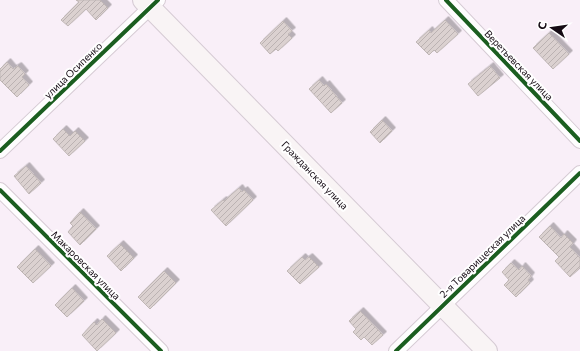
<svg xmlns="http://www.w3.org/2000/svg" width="580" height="351" font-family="Commissioner,sans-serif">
<defs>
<pattern id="building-hatch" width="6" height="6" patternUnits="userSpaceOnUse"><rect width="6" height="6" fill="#dbd1d0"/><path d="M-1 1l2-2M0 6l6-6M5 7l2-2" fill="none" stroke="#bbb2b2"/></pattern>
<filter id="shadow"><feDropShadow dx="3.5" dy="-3.5" stdDeviation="0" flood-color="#0004"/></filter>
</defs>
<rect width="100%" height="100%" fill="#f9eff8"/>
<!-- building -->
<g fill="url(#building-hatch)" stroke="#c0b7b6" filter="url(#shadow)">
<path d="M76,0h24l8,8 -12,12 -10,-11 -18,17 -7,-6 18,-18z"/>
<path d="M445,20l13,14 -21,19 -3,-3 -5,5 -13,-13 13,-12 2,3z"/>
<path d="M283,21l9,10 -4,3 4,4 -14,13 -2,-2 -6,5 -10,-11z"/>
<path d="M549,33l20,21 -16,15 -20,-21z"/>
<path d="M7,62l6,7 5,-3 7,8 -3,3 7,8 -12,12 -17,-17v-11z"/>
<path d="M490,66l10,12 -22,18 -10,-12z"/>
<path d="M319,80l5,6 2,-2 16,19 -11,10 -22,-24z"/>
<path d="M382,120l10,11 -12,12 -10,-11z"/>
<path d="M63,129l7,7 5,-5 10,10 -16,15 -16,-17z"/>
<path d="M26,166l15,17 -12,11 -15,-18z"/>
<path d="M239,188l3,4 2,-2 9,10 -27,26 -15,-16 12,-10 1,1z"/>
<path d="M80,212l16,17 -16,16 -12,-13 5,-6 -3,-3z"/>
<path d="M550,226l11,12 3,-4 9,9 -3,4 10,11v10l-10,9 -15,-16 4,-4 -20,-20z"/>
<path d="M120,244l14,14 -13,13 -14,-15z"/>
<path d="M35,249l16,17 -18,17 -16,-16z"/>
<path d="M302,257l3,3 4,-3 10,10 -19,17 -13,-13z"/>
<path d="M511,263l8,7 3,-4 9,10 -3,4 2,3 -14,14 -12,-12 5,-5 -7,-8z"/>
<path d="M164,271l12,12 -26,26 -12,-12z"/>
<path d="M72,288l12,13 -17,16 -12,-12z"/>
<path d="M360,311l23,24 -11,10 -8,-8 -3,3 -8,-8 3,-3 -7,-8z"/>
<path d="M102,319l14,14 -19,18 -15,-16 12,-13 3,3z"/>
</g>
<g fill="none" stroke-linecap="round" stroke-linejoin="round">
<defs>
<g id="minor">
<path d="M446,0l134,141"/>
<path d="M0,151l158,-151"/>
<path d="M0,190l161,161"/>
<path d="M396,351l184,-178"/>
</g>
<path id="secondary" d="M143,0l344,351"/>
</defs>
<!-- minor casing -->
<use href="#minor" stroke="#d6cbd4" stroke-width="16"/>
<!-- secondary casing -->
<use href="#secondary" stroke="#d6cbd4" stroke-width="22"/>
<!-- minor -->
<use href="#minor" stroke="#fefdfe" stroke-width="14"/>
<!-- secondary -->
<use href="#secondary" stroke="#f9f4f5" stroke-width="20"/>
<defs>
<g id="cycleway">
<path d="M446,0l134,141"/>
<path d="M0,151l158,-151"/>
<path d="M0,190l161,161"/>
<path d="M396,351l184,-178"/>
</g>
</defs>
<!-- cycleway casing -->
<use href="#cycleway" stroke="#fff" stroke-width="6"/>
<!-- cycleway -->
<use href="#cycleway" stroke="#1b5e20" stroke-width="4"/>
</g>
<g text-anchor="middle" stroke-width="4" stroke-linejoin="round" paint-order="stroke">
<!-- street labels -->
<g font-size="10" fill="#150b14" stroke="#fff">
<text transform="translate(519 65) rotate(46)" y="4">Веретьевская улица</text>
<text transform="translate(73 70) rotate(-44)" y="4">улица Осипенко</text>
<text transform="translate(315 175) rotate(46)" y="4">Гражданская улица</text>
<text transform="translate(482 256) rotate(-44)" y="4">2-я Товарищеская улица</text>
<text transform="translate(86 265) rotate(45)" y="4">Макаровская улица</text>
</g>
</g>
<!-- north arrow -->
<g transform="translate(552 28) rotate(283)" stroke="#ffffff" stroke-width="3" paint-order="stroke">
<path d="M0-3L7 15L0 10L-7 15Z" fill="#150b14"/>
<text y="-6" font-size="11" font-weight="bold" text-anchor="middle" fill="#150b14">С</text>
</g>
</svg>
